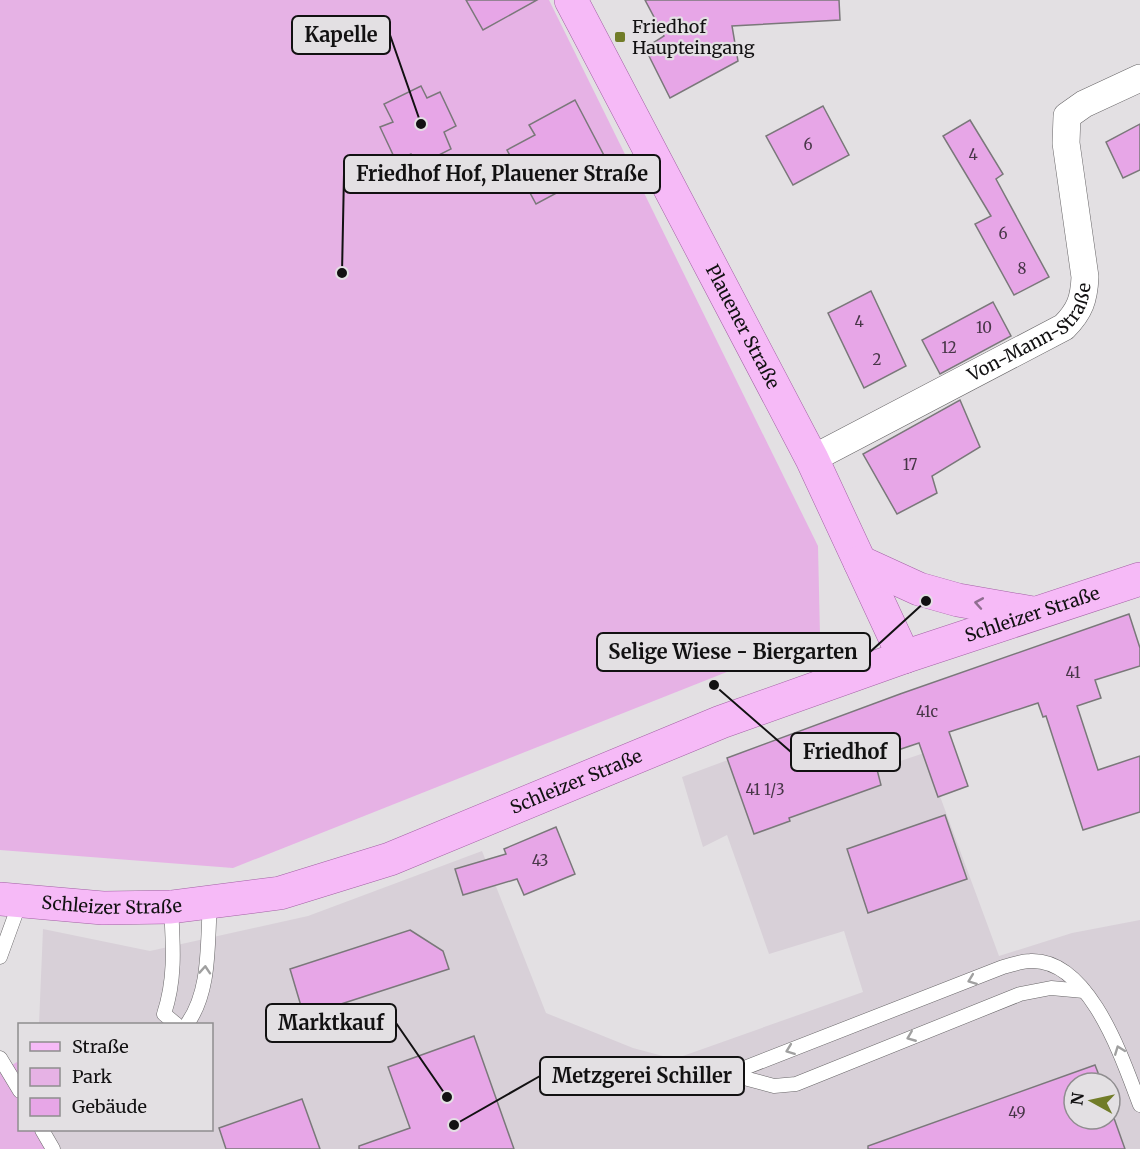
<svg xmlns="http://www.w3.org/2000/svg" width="1140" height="1149" font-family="Merriweather,serif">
<rect width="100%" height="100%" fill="#e3e0e3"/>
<!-- built -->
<path fill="#d8d0d8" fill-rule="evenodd" d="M857,712l23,56 44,-15 75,203 73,-23 68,-13v229h-1081l-9,-19h162v-106h-173l4,-95 107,22 158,-35 174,-65 64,162 87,35 30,8 17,1 183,-65 -19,-61 -75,23 -42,-119 -24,12 -21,-70zM1074,1083h36v36h-36z"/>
<!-- green -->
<g fill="#e6b2e5">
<path d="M0,0h549l269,546 2,89 -587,233 -233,-18z"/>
<path d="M17,1062l3,4v64h30l9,19h-59v-77z"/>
</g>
<!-- building -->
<g fill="#e7a6e7" stroke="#7a787a" stroke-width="1.5">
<path d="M466,0h71l-54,30z"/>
<path d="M645,0h194l1,20 -108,6 6,35 -68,37 -25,-50 19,-12z"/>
<path d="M421,86l6,12 13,-6 16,34 -12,6 7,17 -34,17 -6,-12 -15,7 -16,-34 13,-5 -9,-18z"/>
<path d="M575,100l34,65 -73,39 -29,-54 28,-15 -6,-10z"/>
<path d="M823,106l26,49 -56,30 -27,-49z"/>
<path d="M970,120l33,54 -7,5 53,98 -35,18 -39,-71 16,-8 -48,-80z"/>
<path d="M1140,124v46l-17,8 -17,-36z"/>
<path d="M871,291l35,75 -42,22 -36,-75z"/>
<path d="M993,302l18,34 -71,38 -18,-34z"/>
<path d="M960,400l20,47 -48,29 5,17 -40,21 -34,-60z"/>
<path d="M1129,614l11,34v18l-45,14 6,18 -24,8 21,64 42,-14v56l-57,18 -37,-114 -3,1 -5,-14 -89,29 19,54 -30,11 -19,-54 -45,15 7,27 -92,33 1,3 -36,13 -27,-76 173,-64z"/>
<path d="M945,815l22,64 -99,34 -21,-64z"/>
<path d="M556,827l19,47 -51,21 -7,-16 -54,16 -8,-26 51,-15 -2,-5z"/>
<path d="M410,930l33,21 6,18 -145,47 -14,-47z"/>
<path d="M474,1036l40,113h-155v-3l51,-18 -22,-61z"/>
<path d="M1095,1065l7,18h-28v36h36v-12l15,42h-257v-3z"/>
<path d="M302,1099l18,50h-94l-7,-21z"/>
</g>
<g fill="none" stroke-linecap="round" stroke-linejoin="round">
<defs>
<g id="service">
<path d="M171,907c2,37 5,71 -7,107l12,10"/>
<path d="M0,957l20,-55"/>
<path d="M187,1024c24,-33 20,-81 23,-120"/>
<path d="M0,1058l20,33"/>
<path d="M729,1074l274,-107c9,-2 18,-6 27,-6 60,-3 93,100 110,144"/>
<path d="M729,1074l45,12 22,-2 224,-90 31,-6 33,3"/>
<path d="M42,1130l11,19"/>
</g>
<g id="minor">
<path id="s1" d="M812,459l252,-132c16,-16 20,-28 21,-50l-19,-134 1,-27 17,-12 56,-26"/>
</g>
<g id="primary">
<path id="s2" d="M571,0l241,459 92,198"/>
<path d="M860,562l59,27 39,11 75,13"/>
<path id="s3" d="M0,899l103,9 68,-1 109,-14 110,-34 331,-137 183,-65 236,-78"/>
</g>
</defs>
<!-- service casing -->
<use href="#service" stroke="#686668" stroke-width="15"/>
<!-- minor casing -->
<use href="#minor" stroke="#686668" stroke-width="28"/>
<!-- primary casing -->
<use href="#primary" stroke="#a261a4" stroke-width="34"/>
<!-- service -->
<use href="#service" stroke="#fff" stroke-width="14"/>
<!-- minor -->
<use href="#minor" stroke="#fff" stroke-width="27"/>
<!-- primary -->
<use href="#primary" stroke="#f6baf7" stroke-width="33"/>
</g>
<!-- one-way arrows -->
<defs><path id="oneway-chevron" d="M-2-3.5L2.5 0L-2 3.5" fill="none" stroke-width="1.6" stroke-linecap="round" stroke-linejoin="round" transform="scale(1.5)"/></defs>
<use stroke="#8f6e90" href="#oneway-chevron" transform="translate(979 603) rotate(-170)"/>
<g stroke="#a0a0a0">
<use href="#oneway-chevron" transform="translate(205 970) rotate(-86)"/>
<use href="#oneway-chevron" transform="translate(972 980) rotate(159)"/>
<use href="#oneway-chevron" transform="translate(911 1037) rotate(158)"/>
<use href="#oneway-chevron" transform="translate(790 1050) rotate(159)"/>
<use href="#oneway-chevron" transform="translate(1119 1050) rotate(-111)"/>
</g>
<!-- markers -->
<rect fill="#717c28" stroke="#e3e0e3" stroke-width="2" x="614" y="31" width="12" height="12" rx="3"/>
<g text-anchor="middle" stroke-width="4.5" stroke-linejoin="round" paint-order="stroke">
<!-- number labels -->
<g font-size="15" fill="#473647">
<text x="808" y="150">6</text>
<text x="973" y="160">4</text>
<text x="1003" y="239">6</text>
<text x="1022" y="274">8</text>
<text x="859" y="327">4</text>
<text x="984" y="333">10</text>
<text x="949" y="353">12</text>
<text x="877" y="365">2</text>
<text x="910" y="470">17</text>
<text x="1073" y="678">41</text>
<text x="927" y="717">41c</text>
<text x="765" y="795">41 1/3</text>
<text x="540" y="866">43</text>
<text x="1017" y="1118">49</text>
</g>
<!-- poi labels -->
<g font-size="18" fill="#121112" stroke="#e3e0e3" text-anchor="start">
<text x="632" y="33">Friedhof<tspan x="632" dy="21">Haupteingang</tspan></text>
</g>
<!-- street labels -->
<g font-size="18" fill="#121112" stroke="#e3e0e3">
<text dy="6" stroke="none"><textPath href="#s2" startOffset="369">Plauener Straße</textPath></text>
<text dy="6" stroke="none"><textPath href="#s1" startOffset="256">Von-Mann-Straße</textPath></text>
<text dy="6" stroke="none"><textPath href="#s3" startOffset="1084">Schleizer Straße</textPath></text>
<text dy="6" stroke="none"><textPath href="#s3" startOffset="598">Schleizer Straße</textPath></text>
<text dy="6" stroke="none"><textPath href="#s3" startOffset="112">Schleizer Straße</textPath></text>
</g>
</g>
<!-- callouts -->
<path fill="none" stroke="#121112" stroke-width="2" d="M421 124L390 35M342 273L344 174M926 601L870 652M714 685L791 752M447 1097L396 1023M454 1125L540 1076"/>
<g fill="#121112" stroke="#e3e0e3" stroke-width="2">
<circle cx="421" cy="124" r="6"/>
<circle cx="342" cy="273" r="6"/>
<circle cx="926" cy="601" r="6"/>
<circle cx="714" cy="685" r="6"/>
<circle cx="447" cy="1097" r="6"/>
<circle cx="454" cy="1125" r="6"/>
</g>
<g fill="#e3e0e3" stroke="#121112" stroke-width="2">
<rect x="292" y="16" width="98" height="38" rx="6"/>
<rect x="344" y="155" width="316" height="38" rx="6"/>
<rect x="597" y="633" width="273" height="38" rx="6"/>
<rect x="791" y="733" width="109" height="38" rx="6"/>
<rect x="266" y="1004" width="130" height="38" rx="6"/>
<rect x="540" y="1057" width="204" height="38" rx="6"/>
</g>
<g font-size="20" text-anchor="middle" font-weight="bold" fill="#121112">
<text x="341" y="42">Kapelle</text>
<text x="502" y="181">Friedhof Hof, Plauener Straße</text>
<text x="733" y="659">Selige Wiese - Biergarten</text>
<text x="845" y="759">Friedhof</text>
<text x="331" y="1030">Marktkauf</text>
<text x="642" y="1083">Metzgerei Schiller</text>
</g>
<!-- legend -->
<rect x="18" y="1023" width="195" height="108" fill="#e3e0e3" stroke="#8f8d8f" stroke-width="1.5"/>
<rect x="30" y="1042" width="30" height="9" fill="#f6baf7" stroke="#8f8d8f" stroke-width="1.5"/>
<text x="72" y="1053" font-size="18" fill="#121112">Straße</text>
<rect x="30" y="1068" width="30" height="18" fill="#e6b2e5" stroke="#8f8d8f" stroke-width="1.5"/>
<text x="72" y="1083" font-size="18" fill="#121112">Park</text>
<rect x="30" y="1098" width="30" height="18" fill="#e7a6e7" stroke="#8f8d8f" stroke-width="1.5"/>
<text x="72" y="1113" font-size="18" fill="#121112">Gebäude</text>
<!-- north arrow -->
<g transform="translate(1092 1101) rotate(278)"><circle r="28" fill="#e3e0e3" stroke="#8f8d8f" stroke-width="1.5"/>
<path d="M0-4.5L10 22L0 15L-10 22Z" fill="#717c28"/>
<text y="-9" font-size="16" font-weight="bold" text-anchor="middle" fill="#121112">N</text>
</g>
</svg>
